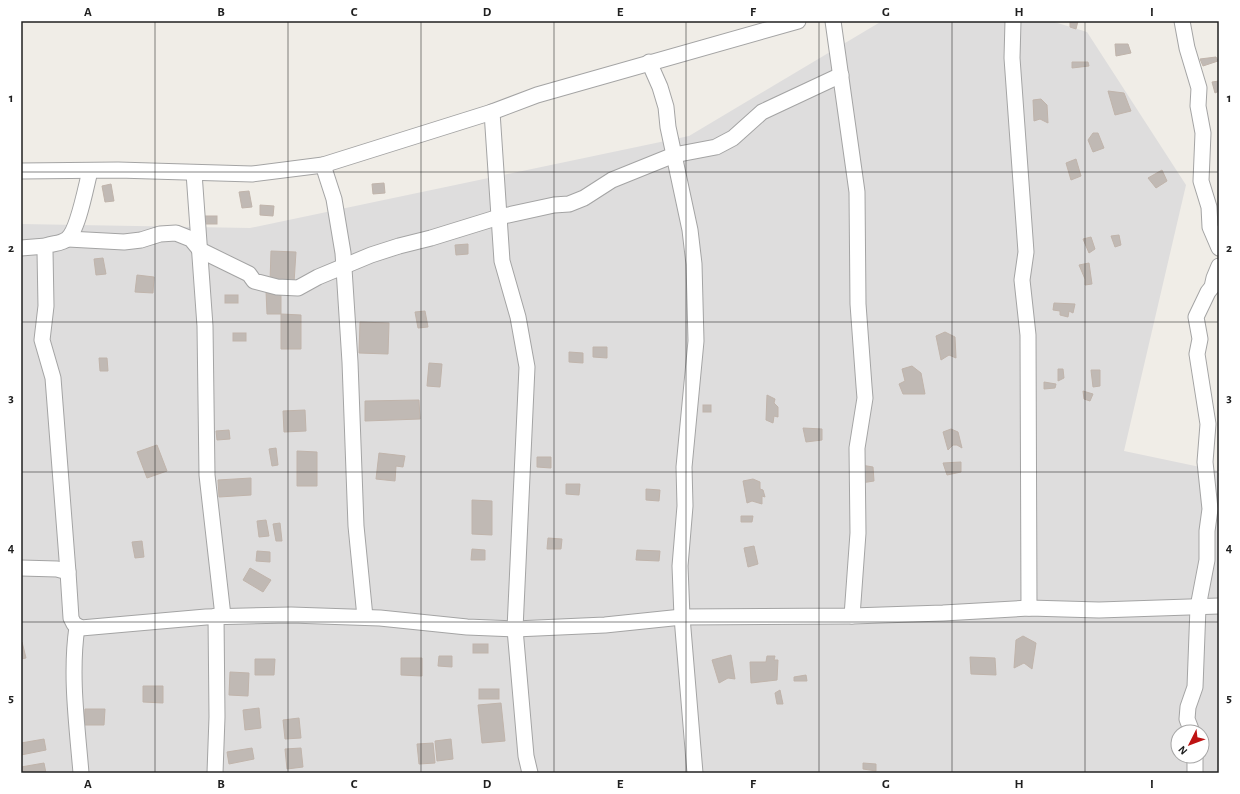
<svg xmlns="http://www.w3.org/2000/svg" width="1240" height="794" font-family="'Alegreya Sans',sans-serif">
<rect width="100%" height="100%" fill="#f0ede7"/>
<!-- residential -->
<path fill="#dedddd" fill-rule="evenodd" d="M882,21h169l36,11 99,153 -62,266 95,20v302h-1198v-549l229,4 439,-92zM1178,732h24v24h-24z"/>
<!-- building -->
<g fill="#c0b9b4" stroke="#c0b4ab">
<path d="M1070,21h8l-2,8 -6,-2z"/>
<path d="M1115,44h13l3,9 -15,3z"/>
<path d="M1216,57l2,4 -15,5 -3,-7z"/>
<path d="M1072,62h16l1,4 -17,2z"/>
<path d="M1219,81v10l-4,2 -3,-11z"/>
<path d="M1108,91l16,2 7,18 -16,4z"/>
<path d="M1041,99l6,6 1,18 -8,-4 -6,2 -1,-21z"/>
<path d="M1093,133h5l6,15 -11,4 -5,-12z"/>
<path d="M1076,159l5,17 -10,4 -5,-17z"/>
<path d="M1162,170l5,11 -11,7 -8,-10z"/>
<path d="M384,183l1,10 -12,1 -1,-10z"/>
<path d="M111,184l3,17 -9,1 -3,-16z"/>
<path d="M249,191l3,16 -10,1 -3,-16z"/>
<path d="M260,205l14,1 -1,10 -13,-1z"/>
<rect x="204" y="216" width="13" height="8"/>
<path d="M1119,235l2,10 -6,2 -4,-11z"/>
<path d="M1091,237l4,12 -6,4 -6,-14z"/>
<path d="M468,244v10l-12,1 -1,-10z"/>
<path d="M271,251l25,1 -2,31 -24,-1z"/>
<path d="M103,258l3,16 -10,1 -2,-16z"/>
<path d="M1089,263l3,21 -7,1v-6l-6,-14z"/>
<path d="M137,275l17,2 -1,16 -18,-1z"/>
<path d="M266,291h15v23h-14z"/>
<rect x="225" y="295" width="13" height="8"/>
<path d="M1054,303l21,1 -2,9 -4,-2 -1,6 -8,-2v-4l-7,-1z"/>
<path d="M425,311l3,16 -10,1 -3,-16z"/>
<path d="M281,314l20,1v34h-20z"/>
<path d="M360,322l29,1 -1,31 -29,-1z"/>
<path d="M945,332l10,5 1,21 -7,-3 -8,5 -5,-24z"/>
<rect x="233" y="333" width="13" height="8"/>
<path d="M593,347h14v11l-14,-1z"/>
<path d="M569,352l14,1v10l-14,-1z"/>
<path d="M99,358h8l1,13h-8z"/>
<path d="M429,363l13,1 -2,23 -13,-1z"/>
<path d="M912,366l9,7 4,21h-22l-4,-10 6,-3 -3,-12z"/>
<path d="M1058,369h5l1,9 -6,3z"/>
<path d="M1091,370h9v16l-7,1z"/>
<path d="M1044,382l12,2 -1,4 -11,1z"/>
<path d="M1083,391l10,3 -3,7 -6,-2z"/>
<path d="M767,395l8,4 -1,4 4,4v10l-4,-1 -1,7 -7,-3z"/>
<path d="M419,400l1,19 -55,2v-20z"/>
<rect x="703" y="405" width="8" height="7"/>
<path d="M305,410l1,21 -22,1 -1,-21z"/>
<path d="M803,428l19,1v11l-16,2z"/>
<path d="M951,429l7,3 4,16 -5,-3h-4l-5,5 -5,-18z"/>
<path d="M229,430l1,9 -13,1 -1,-9z"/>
<path d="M157,445l10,26 -20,7 -10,-26z"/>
<path d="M276,448l2,17 -6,1 -3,-17z"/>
<path d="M297,451l20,1v34h-20z"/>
<path d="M379,453l26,3 -2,11 -7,-1 -1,15 -19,-2z"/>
<path d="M537,457h14v11l-14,-1z"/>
<path d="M961,462v10l-14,3 -4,-12z"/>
<path d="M861,465l12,2 1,14 -13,2z"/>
<path d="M251,478v17l-32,2 -1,-17z"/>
<path d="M753,479l7,3v7l3,1 2,7 -3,-1v8l-10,-3 -5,2 -4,-22z"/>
<path d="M566,484h14l-1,11 -13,-1z"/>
<path d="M646,489l14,1 -1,11 -13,-1z"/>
<path d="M472,500l20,1v34l-20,-1z"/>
<path d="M741,516h12l-1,6h-11z"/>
<path d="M266,520l3,16 -10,1 -2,-16z"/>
<path d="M280,523l2,18h-6l-3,-17z"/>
<path d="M548,538l14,1 -1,10h-14z"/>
<path d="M142,541l2,16 -9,1 -3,-16z"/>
<path d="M754,546l4,18 -10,3 -4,-19z"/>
<path d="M472,549l13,1v10h-14z"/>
<path d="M637,550l23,1 -1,10 -23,-1z"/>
<path d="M257,551l13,1v10l-14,-1z"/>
<path d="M250,568l21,12 -8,12 -20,-12z"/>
<path d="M1023,636l13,7 -4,26 -8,-6 -10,5 2,-28z"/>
<path d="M21,642h1l4,16 -5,1z"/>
<rect x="473" y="644" width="15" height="9"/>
<path d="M731,655l4,24 -7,-1 -9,5 -7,-23z"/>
<path d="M439,656h13v11l-14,-1z"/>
<path d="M767,656h8l-1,4h4l-1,20 -26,3 -1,-21h16z"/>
<path d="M970,657l25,1 1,17 -25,-1z"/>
<path d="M401,658h21v18l-21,-1z"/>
<path d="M255,659h20l-1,16h-19z"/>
<path d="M230,672l19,1 -1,23 -19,-1z"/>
<path d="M806,675l1,6h-13v-4z"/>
<path d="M143,686h20v17l-20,-1z"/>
<rect x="479" y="689" width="20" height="10"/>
<path d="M780,690l3,14h-6l-2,-11z"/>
<path d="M501,703l4,38 -23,2 -4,-38z"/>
<path d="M259,708l2,20 -16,2 -2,-20z"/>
<path d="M85,709h20l-1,16h-20z"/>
<path d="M299,718l2,20 -16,1 -2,-19z"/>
<path d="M44,739l2,11 -25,5v-12z"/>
<path d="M451,739l2,20 -16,2 -2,-20z"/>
<path d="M433,743l2,20 -16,1 -2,-20z"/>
<path d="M252,748l2,11 -25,5 -2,-12z"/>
<path d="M301,748l2,19 -16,2 -2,-20z"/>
<path d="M44,763l2,10h-25v-6z"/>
<path d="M863,763l13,1v7l-13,-2z"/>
</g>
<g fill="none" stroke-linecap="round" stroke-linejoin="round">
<defs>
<g id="minor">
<path d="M833,21l24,171 1,112 6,82 1,12 -8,50 1,85 -6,83"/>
<path d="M1013,21l-1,37 14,194 -4,28 6,55 1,273"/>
<path d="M1182,21l5,27 12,40 -1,18 5,27 -2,48 8,26 1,20 9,21"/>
<path d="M649,62l11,25 6,20 2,20 22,103 4,34 2,77 -12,126 1,39 -5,60 2,51 13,156"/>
<path d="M492,112l10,149 16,56 9,50 -12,262 11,127 4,17"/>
<path d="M323,165l11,34 9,54 7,109 6,164 9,91"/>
<path d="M21,171l97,-1 134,4 71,-9 169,-53 45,-17 261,-74"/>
<path d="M194,173l11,153 2,149 16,141"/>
<path d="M68,239l56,3 17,-2 19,-6 16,-1 15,6 9,11 49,24 5,7 23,6 21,1 20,-11 53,-22 28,-9 32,-8 68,-21 55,-12 15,-1 15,-6 28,-18 62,-25 42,-8 17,-9 29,-26 79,-37"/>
<path d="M21,248l25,-2"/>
<path d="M21,568l36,1 11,3 3,46 3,6 7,4 125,-11 85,-2 89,3 87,9 48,2 90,-4 77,-8 170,-1 91,-3 86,-5 70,2 120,-4"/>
<path d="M68,572l-15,-194 -11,-38 4,-34 -1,-55 1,-5c7,-3 15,-2 21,-7 11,-8 19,-53 23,-68"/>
<path d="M77,627c-7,47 0,98 4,146"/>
<path d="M1192,732l-5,-13 1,-12 7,-20 3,-80 9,-47v-29l3,-22 -5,-47 3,-38 -11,-70 3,-15 -4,-22 12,-25 4,-5 2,-9 5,-12"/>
<path d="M215,773l2,-56 -1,-101"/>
<path d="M1195,773v-17"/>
</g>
</defs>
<!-- minor casing -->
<use href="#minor" stroke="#a4a4a4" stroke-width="17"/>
<!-- minor -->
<use href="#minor" stroke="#fff" stroke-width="15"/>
</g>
<!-- grid -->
<path fill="none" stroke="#202020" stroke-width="1" stroke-opacity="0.55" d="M155,21v752M288,21v752M421,21v752M554,21v752M686,21v752M819,21v752M952,21v752M1085,21v752M21,172h1198M21,322h1198M21,472h1198M21,622h1198"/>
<!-- border -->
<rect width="1240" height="794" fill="none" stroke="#ffffff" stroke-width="44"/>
<!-- north arrow -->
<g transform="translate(1190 744) rotate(228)"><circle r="19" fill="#ffffff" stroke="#a6a6a6"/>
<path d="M0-3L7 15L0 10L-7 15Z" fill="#be1313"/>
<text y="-6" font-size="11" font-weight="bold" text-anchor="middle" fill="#202020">N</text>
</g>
<rect x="22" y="22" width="1196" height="750" fill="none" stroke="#202020" stroke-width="1.5"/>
<g font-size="13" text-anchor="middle" font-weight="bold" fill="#202020">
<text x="88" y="16">A</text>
<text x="221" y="16">B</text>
<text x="354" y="16">C</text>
<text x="487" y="16">D</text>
<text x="620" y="16">E</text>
<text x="753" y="16">F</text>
<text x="886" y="16">G</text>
<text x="1019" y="16">H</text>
<text x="1152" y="16">I</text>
<text x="11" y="102">1</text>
<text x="1229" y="102">1</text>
<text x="11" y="252">2</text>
<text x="1229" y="252">2</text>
<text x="11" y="402">3</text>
<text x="1229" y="402">3</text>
<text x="11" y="552">4</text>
<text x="1229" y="552">4</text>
<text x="11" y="702">5</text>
<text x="1229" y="702">5</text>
<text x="88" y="788">A</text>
<text x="221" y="788">B</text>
<text x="354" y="788">C</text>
<text x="487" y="788">D</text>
<text x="620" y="788">E</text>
<text x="753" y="788">F</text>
<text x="886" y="788">G</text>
<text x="1019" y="788">H</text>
<text x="1152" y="788">I</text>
</g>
</svg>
